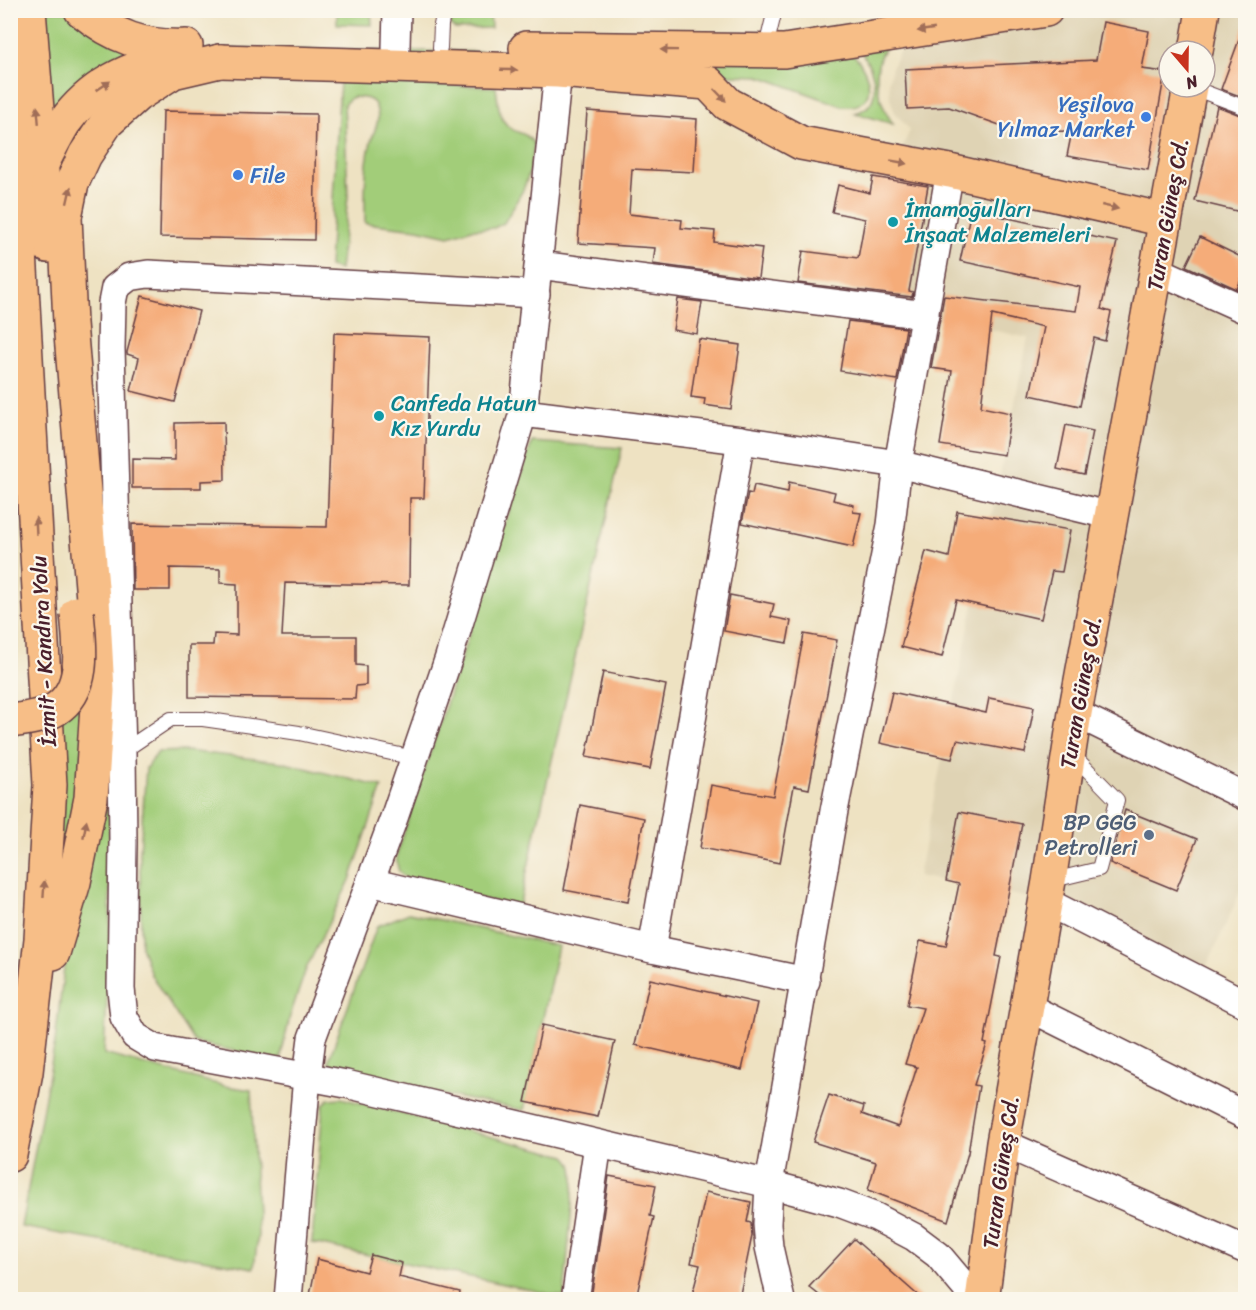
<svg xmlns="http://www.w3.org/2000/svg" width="1256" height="1310" font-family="Sriracha,sans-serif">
<rect width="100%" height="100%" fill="#fbf7ec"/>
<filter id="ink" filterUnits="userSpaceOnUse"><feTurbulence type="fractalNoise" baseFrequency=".0167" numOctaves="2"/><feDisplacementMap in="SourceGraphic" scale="12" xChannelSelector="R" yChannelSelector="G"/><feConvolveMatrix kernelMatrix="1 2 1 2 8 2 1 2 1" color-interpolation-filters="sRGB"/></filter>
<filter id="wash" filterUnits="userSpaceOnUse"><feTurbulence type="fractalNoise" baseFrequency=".008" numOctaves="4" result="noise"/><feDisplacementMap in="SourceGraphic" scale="24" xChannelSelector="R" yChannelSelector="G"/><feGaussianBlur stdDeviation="1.35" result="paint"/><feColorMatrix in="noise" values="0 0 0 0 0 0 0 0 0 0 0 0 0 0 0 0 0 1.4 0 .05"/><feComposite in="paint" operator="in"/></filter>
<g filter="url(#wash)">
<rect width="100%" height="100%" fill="#eee2c2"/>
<!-- built -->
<path fill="#dfd3b4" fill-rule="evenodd" d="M961,11h284l1,868 -46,102 -155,-80 -127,-25 110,-538 -103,-23 -77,-9 5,-15 20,-114 16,2 21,-49 -15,-17 -5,-15 -1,-18 3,-13 7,-15 11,-10zM1169,51h36v36h-36z"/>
<!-- green -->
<g fill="#a2cd79" stroke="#767652" stroke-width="1.5">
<path d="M35,11h33l90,42 65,-4 631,6c17,18 26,55 -12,51l-83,-30 -537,-18 -176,75z"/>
<path d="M337,11h34l1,14 -35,-1z"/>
<path d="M453,11h37l1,17 -36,1 -4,-4z"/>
<path d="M886,45c-16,25 -9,56 7,79l-38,-11c30,-7 20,-45 5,-62z"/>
<path d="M340,81l156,6c2,14 2,32 14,41 11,8 14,2 24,16l-4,27 -7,19 -19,33 -10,5 -22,1 -23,7 -31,-7 -53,-6c0,-29 -1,-60 8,-88 4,-10 7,-17 3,-28 -3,-10 -14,-9 -24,-10l-8,7 4,92 -8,74 -11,-3z"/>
<path d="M532,442l90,6 -103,459 -104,-23c-15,-9 -19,-11 -18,-30z"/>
<path d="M87,681l-4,117 -29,109 4,-189z"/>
<path d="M109,689l1,249 -6,116 121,32 26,4 7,145 -4,33 -233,-41 34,-185 12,-99z"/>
<path d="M186,751l95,11 101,25 -32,93 -44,89 -16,47 -10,45 -86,-19 -43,-67 -10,-29 -1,-94 6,-84 12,-16z"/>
<path d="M409,913l149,33 -34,164 -180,-34 -16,-14 49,-136z"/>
<path d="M341,1098l225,58c8,7 8,15 8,26l-10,115 -252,-54 11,-138 6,-6z"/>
</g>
<g id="blocks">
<!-- building -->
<g fill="#f5ac79">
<path d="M1103,22l46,9 -7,38 23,3 -17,98 -81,-14 5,-25 -53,1 -70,-25 -42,2 -2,-40 191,-9z"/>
<path d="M1244,26h1v72l-24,-9z"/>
<path d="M1217,106l28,11v96l-50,-12z"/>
<path d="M163,111l153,3 -2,126 -154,-3z"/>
<path d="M587,111l110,8 -3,53 -62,-3 -3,45 53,6 -1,8 34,3 -1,11 48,6 -4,30 -105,-14 2,-16 -77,-5z"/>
<path d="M873,177l55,9 -19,105 4,1 -1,5 -114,-14 5,-32 55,7 7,-39 -33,-7 6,-27 32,8z"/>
<path d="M973,201l28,6 -2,9 118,26 -16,67 10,3 -6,29 -11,-3 -14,68 -50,-11 14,-68 -52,-12 -11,92 30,6 -7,42 -64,-10 12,-74 -21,-3 13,-72 132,15 4,-24 -120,-26z"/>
<path d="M1200,237l45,22v11l-8,19 -51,-23z"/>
<path d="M142,296l57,15 -24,91 -44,-11 8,-33 -12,-4v-2z"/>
<path d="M678,299l24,3 -5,32 -24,-4z"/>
<path d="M848,321l58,7 -9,52 -57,-9z"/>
<path d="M334,333l96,4 -6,161h-14l-1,87 -124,-2 -3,53h74v29l10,1v19l-10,1 -1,13 -166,-2v-52h24l1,-11 23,1v-51l-17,-1v-14l-50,-1v22h-37l-1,-66 195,3z"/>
<path d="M699,339l41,6 -9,64 -27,-4 1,-6 -14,-2z"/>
<path d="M224,422l1,58 -24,1v7h-69v-29l43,1v-37z"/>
<path d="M1066,425l27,6 -9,44 -27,-6z"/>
<path d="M789,482l46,10 -2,8 21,5 -1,7 8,1 -8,34 -111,-24 6,-30 4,1 2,-9 34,7z"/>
<path d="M957,511l113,19 -8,42 -10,-1 -11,48 -85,-19 -14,57 -41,-10 25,-96 23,6z"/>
<path d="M730,595l44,9 -3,13 20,4 -4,22 -63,-12z"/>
<path d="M804,634l33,6 -28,149 -15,-3 -14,77 -80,-15 11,-63 62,11z"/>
<path d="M603,672l63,13 -16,84 -64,-12z"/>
<path d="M892,692l94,21 3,-15 45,9 -9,46 -68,-13 -5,19 -72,-16z"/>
<path d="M580,805l64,13 -16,84 -64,-12z"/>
<path d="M1125,810l72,29 -21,51 -66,-27z"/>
<path d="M959,812l63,12 -26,132 5,1 -17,86 3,1 -13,41 5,1 -11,67 -20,68 -80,-31 8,-28 -63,-20 16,-47 35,11 -2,8 36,13 19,-60 -12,-3 18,-56 -16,-3 13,-64 26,5 13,-62 -13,-3z"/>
<path d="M650,979l107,24 -15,67 -107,-25z"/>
<path d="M542,1025l73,16 -17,76 -73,-15z"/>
<path d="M609,1176l47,9 -6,31 4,1 -18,82h-45z"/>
<path d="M706,1192l45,10 -4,20 4,1 1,13 -13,63h-48l9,-34 -9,-2z"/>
<path d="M854,1239l68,60h-98l-15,-12z"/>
<path d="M371,1255l31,8 -3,14 61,15 -1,7h-131l-18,-4 7,-36 49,13z"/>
</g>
</g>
</g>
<g filter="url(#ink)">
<use href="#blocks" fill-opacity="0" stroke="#633c42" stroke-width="1.5"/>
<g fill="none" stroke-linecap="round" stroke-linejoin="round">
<defs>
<g id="lane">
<path d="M440,48l1,-23 3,-15"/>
<path d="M765,51l10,-41"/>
<path d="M1191,87l55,21"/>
<path d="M122,752l49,-33h32l96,14 115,25"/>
<path d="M1049,881l50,-12 18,-69 -46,-47"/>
</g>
<g id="street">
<path d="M396,47l1,-37"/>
<path d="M539,265l386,50"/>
<path d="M1157,270l89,40"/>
<path d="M536,294l-388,-20 -19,3 -14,11 -3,15 -1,45 11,404 1,90 -2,147 3,28 11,19 20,12 191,36 423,100 70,19 37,14 38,20 24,18 38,45"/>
<path d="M523,413l218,27 157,24 214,52"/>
<path d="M1075,713l171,84"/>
<path d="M370,882l282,67 89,-509"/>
<path d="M1045,901l201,103"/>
<path d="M652,949l154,32"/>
<path d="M1026,1006l220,110"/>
<path d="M1003,1143l243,107"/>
<path d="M288,1300l19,-224 5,-38 83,-223 54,-158 74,-244 35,-342"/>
<path d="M575,1300l23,-156"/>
<path d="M781,1300l-12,-53 -2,-23 2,-40 65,-373 57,-286 7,-61 52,-293"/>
</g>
<g id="primary">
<path d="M526,48l258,3 262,-41"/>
<path d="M1196,51l7,-41"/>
<path d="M220,61l338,10 150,12 20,21 73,39 149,28 215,49"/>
<path d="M982,1300l21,-157 46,-262 26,-168 115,-626"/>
</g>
<g id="highway">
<path d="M29,10l19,236"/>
<path d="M81,10c33,27 63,38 105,36"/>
<path d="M10,73l40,712 -9,154 -15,133 -16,83"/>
<path d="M42,164c7,-14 14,-28 22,-41 24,-34 67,-60 109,-61"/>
<path d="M53,953l21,-71 17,-84 7,-107 -5,-92 -23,-276 -5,-106 7,-34 13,-28 22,-33 30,-27 36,-23 47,-11"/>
</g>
</defs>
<!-- lane casing -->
<use href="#lane" stroke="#633c42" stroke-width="16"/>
<!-- street casing -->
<use href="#street" stroke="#633c42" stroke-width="30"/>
<!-- primary casing -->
<use href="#primary" stroke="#633c42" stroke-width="36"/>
<!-- highway casing -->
<use href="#highway" stroke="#633c42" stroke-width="36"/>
<!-- lane -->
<use href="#lane" stroke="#fff" stroke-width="14"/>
<!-- street -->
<use href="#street" stroke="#fff" stroke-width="27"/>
<!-- primary -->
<use href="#primary" stroke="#f7be87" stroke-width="33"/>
<!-- highway -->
<use href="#highway" stroke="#f7be87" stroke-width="33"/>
<defs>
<path id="highway-bridge" d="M10,721c15,-2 33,-4 46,-12 31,-20 24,-64 21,-96"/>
</defs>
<!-- highway-bridge casing -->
<use href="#highway-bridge" stroke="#633c42" stroke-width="36" stroke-linecap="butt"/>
<!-- highway-bridge -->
<use href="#highway-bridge" stroke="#f7be87" stroke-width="33"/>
</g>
<!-- one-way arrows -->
<defs><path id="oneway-solid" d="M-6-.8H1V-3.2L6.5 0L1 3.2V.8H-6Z" transform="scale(1.5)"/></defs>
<g fill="#a06e59">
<use href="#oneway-solid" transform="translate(926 30) rotate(172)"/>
<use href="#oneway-solid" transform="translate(669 50) rotate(-179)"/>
<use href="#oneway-solid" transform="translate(509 70) rotate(2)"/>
<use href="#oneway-solid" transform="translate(103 86) rotate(-34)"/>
<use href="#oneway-solid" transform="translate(720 95) rotate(46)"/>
<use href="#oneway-solid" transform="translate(38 115) rotate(-95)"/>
<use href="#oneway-solid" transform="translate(899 162) rotate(10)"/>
<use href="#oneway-solid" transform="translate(69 195) rotate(-77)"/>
<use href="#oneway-solid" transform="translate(1110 207) rotate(13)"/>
<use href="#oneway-solid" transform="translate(36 526) rotate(-93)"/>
<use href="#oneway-solid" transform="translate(85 829) rotate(-79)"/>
<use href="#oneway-solid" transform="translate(44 889) rotate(-86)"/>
</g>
</g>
<!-- markers -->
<g fill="#3f7fe0" stroke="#fbf7ec" stroke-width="2">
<circle cx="1146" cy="117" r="6"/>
<circle cx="238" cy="175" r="6"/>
</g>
<g fill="#0f9aa8" stroke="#fbf7ec" stroke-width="2">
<circle cx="893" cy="222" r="6"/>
<circle cx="379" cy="416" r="6"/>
</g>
<circle fill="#5c6f8a" stroke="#fbf7ec" stroke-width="2" cx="1149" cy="835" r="6"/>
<g text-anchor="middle" stroke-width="4.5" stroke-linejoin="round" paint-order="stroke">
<!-- shop labels -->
<g font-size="22" fill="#366cbe" stroke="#fbf7ec" text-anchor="end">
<text x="1134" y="112">Yeşilova<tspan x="1134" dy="25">Yılmaz Market</tspan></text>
<text x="250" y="183" text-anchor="start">File</text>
</g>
<!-- culture labels -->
<g font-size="22" fill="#0d838f" stroke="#fbf7ec" text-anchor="start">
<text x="905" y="217">İmamoğulları<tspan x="905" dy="25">İnşaat Malzemeleri</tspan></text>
<text x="391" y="411">Canfeda Hatun<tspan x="391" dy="25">Kız Yurdu</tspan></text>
</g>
<!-- street labels -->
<g font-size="22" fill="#4a1f2b" stroke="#fbf7ec">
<text transform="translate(1167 214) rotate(-80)" y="8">Turan Güneş Cd.</text>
<text transform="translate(43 651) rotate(-93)" y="8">İzmit - Kandıra Yolu</text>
<text transform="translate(1080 692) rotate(-80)" y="8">Turan Güneş Cd.</text>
<text transform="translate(1000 1172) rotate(-82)" y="8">Turan Güneş Cd.</text>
</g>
<!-- service labels -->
<g font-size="22" fill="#4e5e75" stroke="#fbf7ec" text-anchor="end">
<text x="1137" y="830">BP GGG<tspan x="1137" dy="25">Petrolleri</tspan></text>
</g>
</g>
<!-- margin -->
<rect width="1256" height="1310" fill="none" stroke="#fbf7ec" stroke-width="36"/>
<!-- north arrow -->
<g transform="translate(1187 69) rotate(160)"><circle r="28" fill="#fbf7ec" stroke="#b4a19f" stroke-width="1.5"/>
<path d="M0-4.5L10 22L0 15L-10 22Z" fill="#c8321e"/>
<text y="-9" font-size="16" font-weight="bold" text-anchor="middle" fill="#4a1f2b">N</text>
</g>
</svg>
